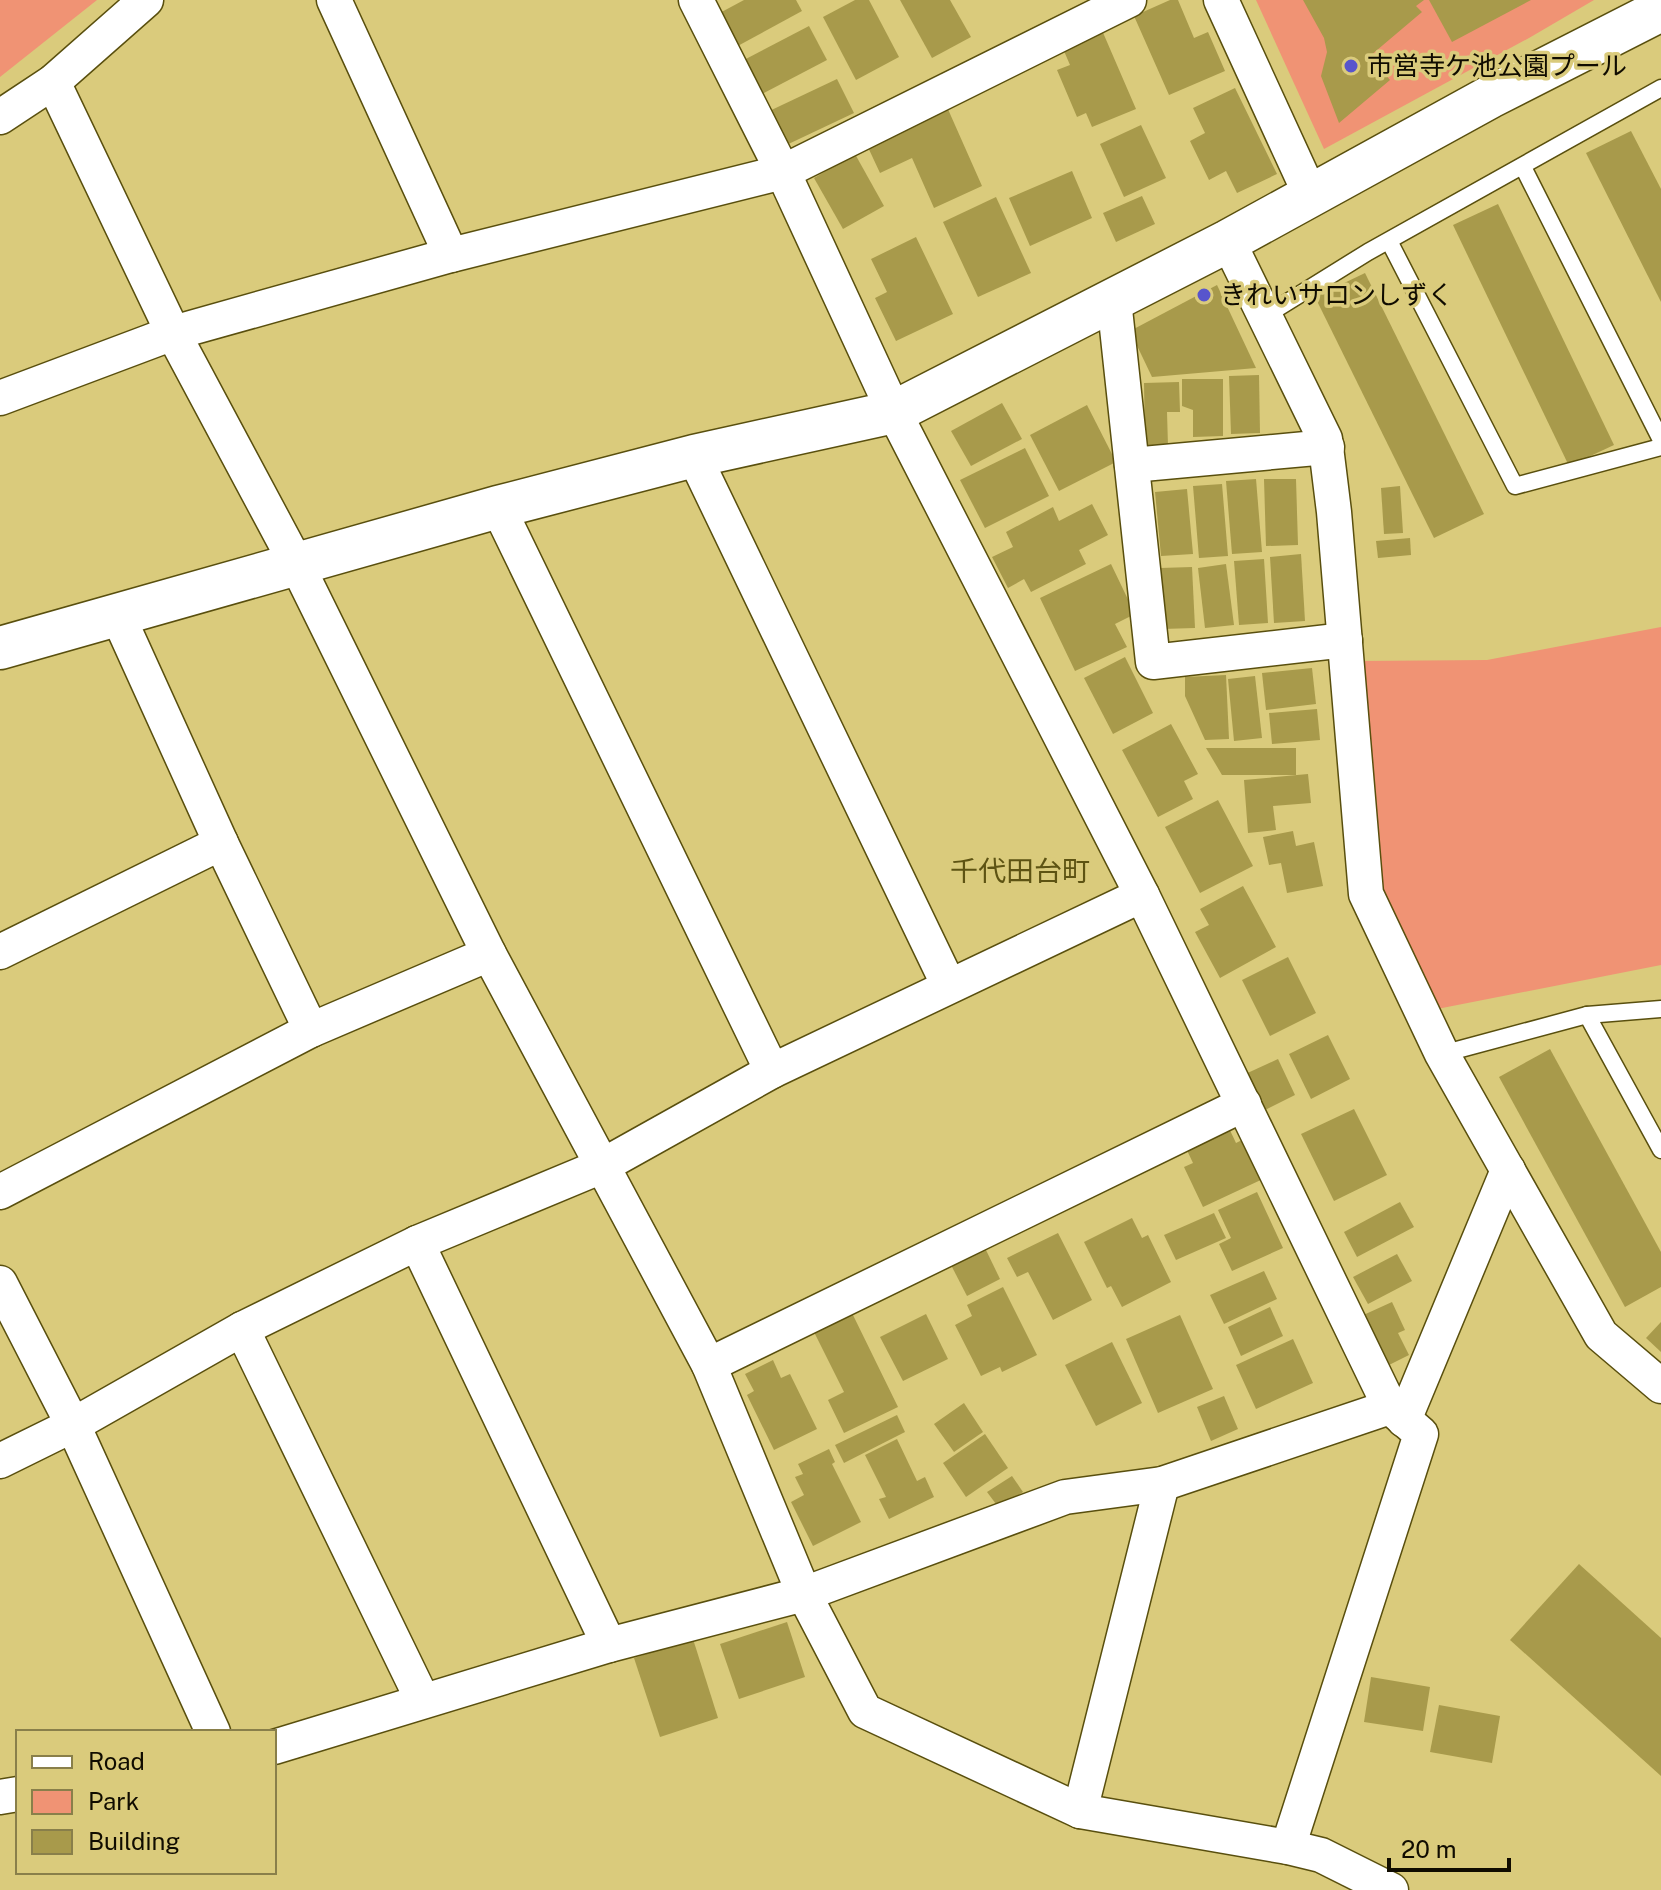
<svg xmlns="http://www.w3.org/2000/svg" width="1661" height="1890" font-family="'Public Sans','Noto Sans JP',sans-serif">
<rect width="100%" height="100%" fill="#dacb7c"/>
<!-- green -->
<g fill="#f09374">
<path d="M0,0h97l-97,77z"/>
<path d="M1256,0h338l-65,38 -205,111z"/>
<path d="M1661,627v338l-229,45 -53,-116 -21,-233 129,-1z"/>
</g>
<!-- building -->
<g fill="#a89a4b">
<path d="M744,0h52l6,11 -68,37 -18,-33z"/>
<path d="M855,0h14l30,57 -43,23 -33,-63z"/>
<path d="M900,0h50l21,37 -39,21z"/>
<path d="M1170,0h8l16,38 14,-6 17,39 -56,24 -35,-79z"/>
<path d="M1303,0h121l-8,6 6,6 -52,44 20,24 -51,43 -18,-47 6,-24 -3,-14z"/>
<path d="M1429,0h102l-79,42z"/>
<path d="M809,26l18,34 -67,35 -18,-34z"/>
<path d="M1101,28l35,81 -44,18 -6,-14 -9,4 -20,-47 13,-5 -9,-21z"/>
<path d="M837,79l17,34 -74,35 -17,-34z"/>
<path d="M1235,88l42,86 -40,19 -11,-22 -17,9 -19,-39 15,-8 -12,-25z"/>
<path d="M947,107l35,79 -48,22 -22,-50 -32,15 -14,-30z"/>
<path d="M1141,125l25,53 -42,19 -24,-53z"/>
<path d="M1631,131l30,58v113l-75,-149z"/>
<path d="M855,154l29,52 -41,23 -29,-51z"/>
<path d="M1072,171l20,47 -62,28 -21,-48z"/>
<path d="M1142,196l13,28 -39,18 -13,-29z"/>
<path d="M996,197l35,76 -53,24 -35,-75z"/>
<path d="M1498,204l116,241 -45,21 -116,-241z"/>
<path d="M916,237l37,77 -57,27 -21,-43 12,-6 -16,-33z"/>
<path d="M1365,273l119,241 -50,24 -119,-241z"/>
<path d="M1217,285l39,83 -104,9 -22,-46z"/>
<path d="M1259,375l1,58 -29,1 -2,-58z"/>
<path d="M1182,379h41v57l-30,1v-27l-11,-4z"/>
<path d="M1179,382l1,30h-13l1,34h-23l-1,-63z"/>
<path d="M1002,403l20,36 -51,27 -20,-35z"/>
<path d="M1087,405l29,57 -57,29 -29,-56z"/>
<path d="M1025,448l24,48 -64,32 -25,-48z"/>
<path d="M1256,479l6,73 -30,2 -6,-73z"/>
<path d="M1264,479h32l2,66 -32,1z"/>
<path d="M1222,484l6,72 -29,2 -6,-72z"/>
<path d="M1400,486l3,47 -19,1 -3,-46z"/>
<path d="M1187,489l6,65 -32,2 -6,-64z"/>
<path d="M1092,504l16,31 -29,15 7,14 -55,28 -7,-13 -16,9 -16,-31 21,-10 -7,-15 47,-25 6,14z"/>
<path d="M1410,538l1,17 -33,3 -2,-17z"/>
<path d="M1301,554l4,67 -31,2 -4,-66z"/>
<path d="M1264,559l4,64 -29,2 -5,-64z"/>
<path d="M1111,564l24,50 -20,10 12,23 -52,24 -35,-73z"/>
<path d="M1226,564l8,61 -29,3 -7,-60z"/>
<path d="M1192,567l3,61 -33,1 -2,-61z"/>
<path d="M1125,657l28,56 -40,21 -29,-56z"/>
<path d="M1312,668l4,36 -50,6 -4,-37z"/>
<path d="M1226,675l3,64 -24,1 -20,-44v-19z"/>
<path d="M1255,676l7,62 -28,3 -6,-62z"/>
<path d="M1317,709l3,31 -48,4 -3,-31z"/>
<path d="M1171,724l27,50 -14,7 9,18 -35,18 -36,-67z"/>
<path d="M1206,748h90v27h-74z"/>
<path d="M1308,774l3,29 -38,3 3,24 -28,3 -4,-53z"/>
<path d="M1218,800l35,66 -53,27 -35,-66z"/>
<path d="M1293,831l3,15 18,-4 9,44 -36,7 -6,-30 -12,2 -6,-28z"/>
<path d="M1243,886l33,61 -56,31 -25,-46 14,-7 -9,-16z"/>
<path d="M1288,957l28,56 -46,23 -28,-56z"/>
<path d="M1328,1035l22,44 -39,20 -22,-45z"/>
<path d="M1550,1049l111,203v35l-36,20 -126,-230z"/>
<path d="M1278,1059l17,36 -36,18 -18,-37z"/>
<path d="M1354,1109l33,66 -53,26 -33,-67z"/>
<path d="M1227,1124l9,19 10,-5 19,40 -62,29 -19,-40 9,-4 -9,-19z"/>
<path d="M1257,1192l26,56 -51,23 -13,-27 12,-6 -13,-28z"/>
<path d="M1400,1202l14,25 -57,30 -13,-25z"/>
<path d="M1214,1213l12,25 -50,22 -12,-25z"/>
<path d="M1132,1218l10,20 6,-3 23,47 -49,25 -11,-21 -4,2 -23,-46z"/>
<path d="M1058,1233l34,67 -39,20 -25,-48 -11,5 -10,-19z"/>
<path d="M985,1248l15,31 -33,17 -16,-31z"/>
<path d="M1397,1254l15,27 -44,23 -15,-27z"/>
<path d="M1264,1271l13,28 -53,25 -14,-29z"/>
<path d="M1003,1287l34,68 -35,17 -2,-5 -19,9 -26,-51 17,-9 -5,-11z"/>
<path d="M1392,1302l13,28 -7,3 11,22 -26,13 -24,-51z"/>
<path d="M1270,1307l13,29 -42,20 -13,-29z"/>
<path d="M852,1313l46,94 -54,26 -16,-33 16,-8 -30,-60z"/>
<path d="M926,1314l22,45 -45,22 -23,-44z"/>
<path d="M1180,1315l33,74 -55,24 -32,-74z"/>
<path d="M1661,1322v30l-15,-14z"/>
<path d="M1293,1339l20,44 -57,26 -20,-44z"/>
<path d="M1112,1342l30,61 -46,23 -31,-61z"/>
<path d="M773,1360l8,18 9,-4 27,55 -43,21 -27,-55 7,-4 -9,-17z"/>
<path d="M1224,1396l14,33 -27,12 -14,-34z"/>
<path d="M964,1403l19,29 -29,20 -20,-28z"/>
<path d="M897,1415l8,17 -61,31 -9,-18z"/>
<path d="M985,1434l23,34 -42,29 -23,-34z"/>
<path d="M897,1439l20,42 8,-4 9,20 -45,22 -10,-20 7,-2 -21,-42z"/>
<path d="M829,1449l6,13 -3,2 29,58 -48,24 -22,-44 13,-7 -9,-18 8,-3 -5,-10z"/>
<path d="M1012,1476l11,16 -24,16 -12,-16z"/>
<path d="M1579,1564l82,74v138l-151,-136z"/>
<path d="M787,1622l18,55 -66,22 -19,-55z"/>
<path d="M693,1639l25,79 -58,19 -26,-79z"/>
<path d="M1371,1677l59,10 -7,44 -59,-9z"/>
<path d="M1439,1705l61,11 -8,47 -62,-11z"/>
</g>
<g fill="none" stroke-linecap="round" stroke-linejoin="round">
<defs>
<g id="service">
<path d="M1523,167l138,273"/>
<path d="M1389,241l126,245 146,-39"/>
<path d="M1265,316l103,-64 293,-164"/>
<path d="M1587,1015l74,135"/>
<path d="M1442,1054l145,-39 74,-6"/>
</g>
<g id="minor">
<path d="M334,0l117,255"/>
<path d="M696,0l87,172 111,240 248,483 248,512 31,27 -133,413"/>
<path d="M1221,0l90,196"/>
<path d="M53,82l120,251 124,232 192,389 220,411 95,229 61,117 215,100 208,36 33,8 70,35"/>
<path d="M0,117l53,-35 93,-82"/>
<path d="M1228,241l97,198 9,73 32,382 76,160 159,281 60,51"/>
<path d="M1114,300l39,362 192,-22"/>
<path d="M0,398l173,-65 278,-78 332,-83 346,-172"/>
<path d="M694,456l255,530"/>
<path d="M1132,465l195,-18"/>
<path d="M498,507l274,564"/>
<path d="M118,616l103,227 90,187"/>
<path d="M0,952l221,-109"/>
<path d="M0,1192l311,-162 178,-76"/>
<path d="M417,1243l192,402"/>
<path d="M0,1283l73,142 140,307"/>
<path d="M242,1329l181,372"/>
<path d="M709,1365l535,-261"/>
<path d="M1404,1420l104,-250"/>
<path d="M0,1461l73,-36 169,-96 175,-86 185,-77 170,-95 370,-176"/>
<path d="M274,1747l335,-102 195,-51 261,-97 97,-13 228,-77"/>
<path d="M0,1797l18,-3"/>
<path d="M1080,1811l82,-327"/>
</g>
<path id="tertiary" d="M0,648l498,-141 196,-51 200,-44 334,-171 262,-144 171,-87"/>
</defs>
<!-- service casing -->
<use href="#service" stroke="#594f0e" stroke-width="19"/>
<!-- minor casing -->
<use href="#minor" stroke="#594f0e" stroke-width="37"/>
<!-- tertiary casing -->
<use href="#tertiary" stroke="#594f0e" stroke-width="45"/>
<!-- service -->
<use href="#service" stroke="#fff" stroke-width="16"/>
<!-- minor -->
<use href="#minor" stroke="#fff" stroke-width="34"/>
<!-- tertiary -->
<use href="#tertiary" stroke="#fff" stroke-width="42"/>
</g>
<!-- markers -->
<g fill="#5855cc" stroke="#dacb7c" stroke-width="3">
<circle cx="1351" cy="66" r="8"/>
<circle cx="1204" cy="295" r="8"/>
</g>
<g text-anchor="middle" stroke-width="7" stroke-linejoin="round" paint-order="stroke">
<!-- poi labels -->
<g font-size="26" fill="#100c00" stroke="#dacb7c" text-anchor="start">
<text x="1367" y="75">市営寺ケ池公園プール</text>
<text x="1220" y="304">きれいサロンしずく</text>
</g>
<!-- neighbourhood labels -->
<g font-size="28" fill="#5d5313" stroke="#dacb7c">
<text x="1020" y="881">千代田台町</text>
</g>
</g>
<!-- legend -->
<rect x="16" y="1730" width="260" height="144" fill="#dacb7c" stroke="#897f4a" stroke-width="2"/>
<rect x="32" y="1756" width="40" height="12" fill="#ffffff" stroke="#897f4a" stroke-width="2"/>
<text x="88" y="1770" font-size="24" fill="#100c00">Road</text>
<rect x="32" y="1790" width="40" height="24" fill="#f09374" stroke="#897f4a" stroke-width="2"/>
<text x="88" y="1810" font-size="24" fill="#100c00">Park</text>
<rect x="32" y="1830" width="40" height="24" fill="#a89a4b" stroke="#897f4a" stroke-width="2"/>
<text x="88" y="1850" font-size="24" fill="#100c00">Building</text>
<!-- scale -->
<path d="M1389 1858v12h120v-12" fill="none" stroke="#100c00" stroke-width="4"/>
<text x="1401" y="1858" font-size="24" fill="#100c00" stroke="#dacb7c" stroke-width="6" paint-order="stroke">20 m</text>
</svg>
